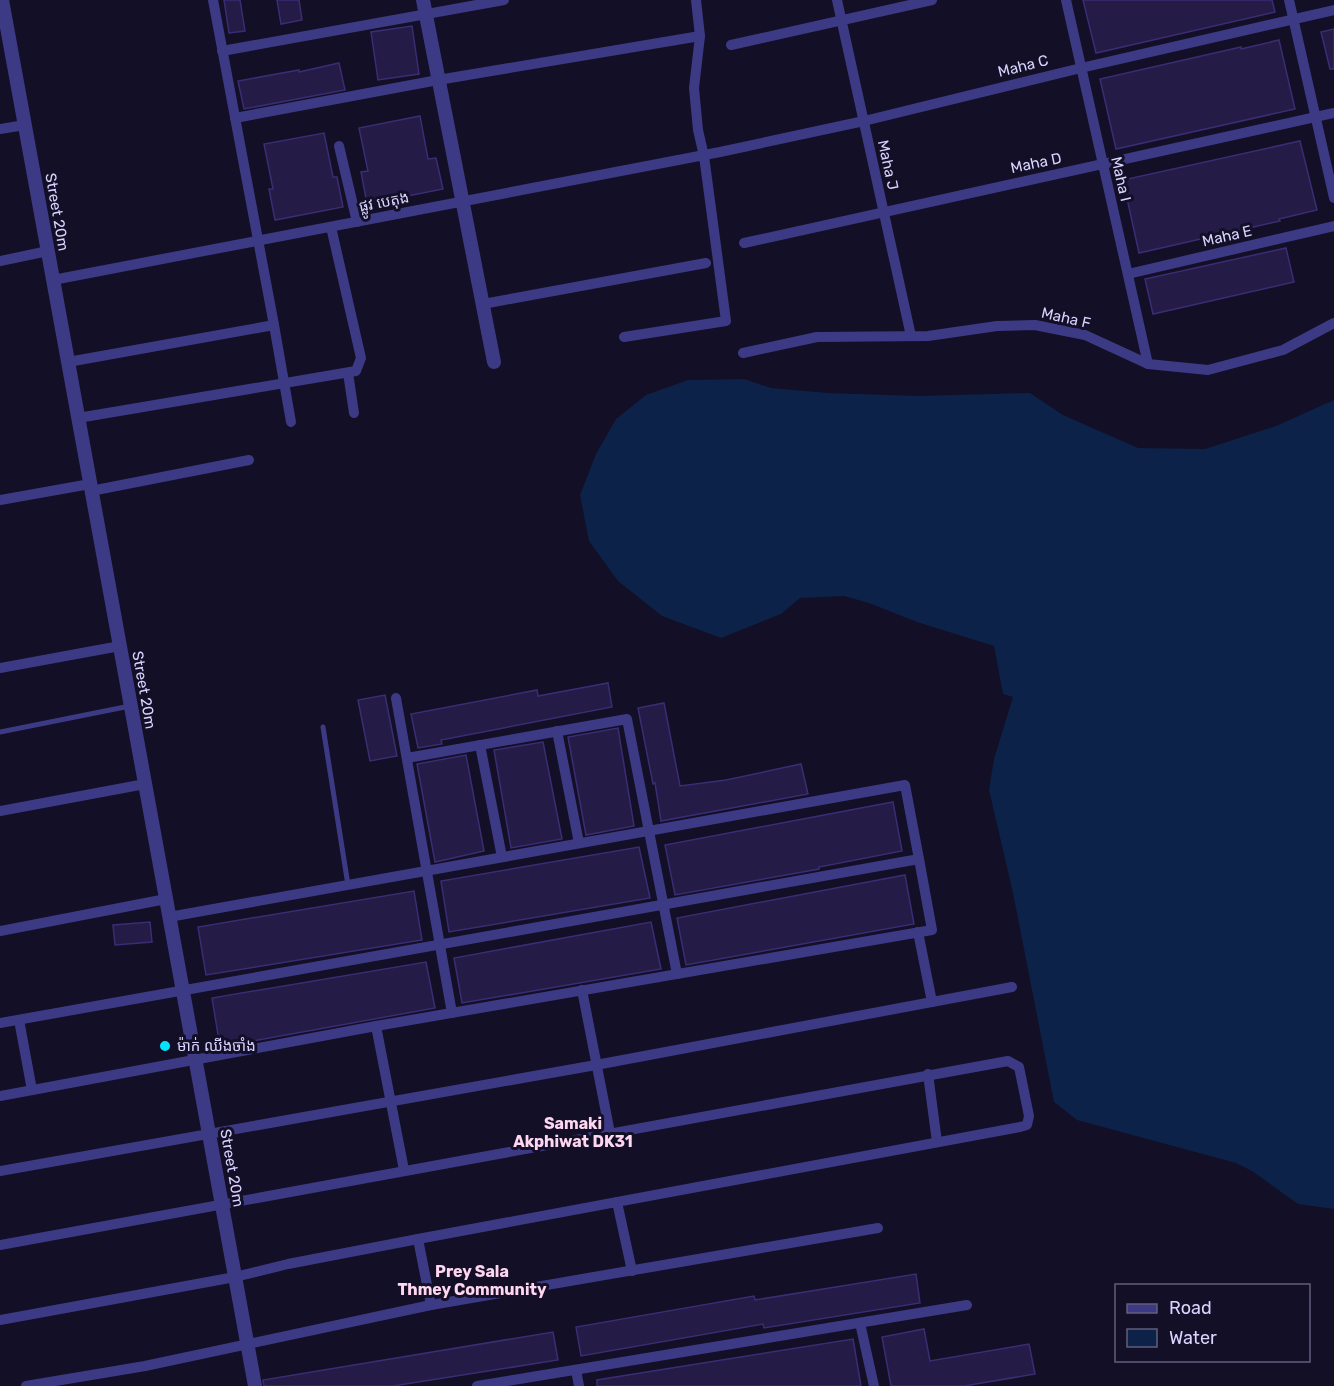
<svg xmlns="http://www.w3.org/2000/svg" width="1334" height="1386" font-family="Rubik,'Noto Sans Khmer',sans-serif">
<rect width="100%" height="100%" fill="#130f26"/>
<!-- water -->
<path fill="#0c2248" d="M744,379l27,9 57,5 89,3 113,-3 33,22 75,33 67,1 71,-23 58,-26v809l-36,-5 -46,-33 -16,-8 -159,-43 -23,-18 -41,-209 -24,-103 5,-31 19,-62 -10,-3 -9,-48 -77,-24 -48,-19 -25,-7 -44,2 -19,16 -60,24 -59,-22 -44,-35 -29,-40 -9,-46 16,-41 20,-35 30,-24 42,-15z"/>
<!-- building -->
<g fill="#241b47" stroke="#3b2d73" stroke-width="1.5">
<path d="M224,0h16l5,31 -16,2z"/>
<path d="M277,0h22l3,20 -21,4z"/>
<path d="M1083,0h189l3,12 -179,41z"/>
<path d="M412,26l7,48 -41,6 -7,-48z"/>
<path d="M1334,29v40h-4l-9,-37z"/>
<path d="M1279,40l16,69 -179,40 -16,-70 141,-32v2z"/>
<path d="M339,63l6,27 -101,19 -6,-28 61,-11v2z"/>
<path d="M420,116l8,43 8,-1 7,31 -76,15 -6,-32 7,-1 -9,-43z"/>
<path d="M324,133l9,44h4l6,30 -68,13 -6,-31h4l-9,-45z"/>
<path d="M1300,141l17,69 -38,9 1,2 -141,32 -16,-73z"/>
<path d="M1286,248l8,34 -141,32 -8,-35z"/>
<path d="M608,683l4,24 -171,33 1,4 -24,4 -7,-34 126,-24 1,6z"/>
<path d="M385,695l12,61 -27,5 -12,-61z"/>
<path d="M664,703l16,83 46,-6 75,-16 7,30 -147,27 -6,-38 -2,1 -15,-76z"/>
<path d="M618,728l16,98 -48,9 -18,-98z"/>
<path d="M543,742l19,97 -51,9 -17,-98z"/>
<path d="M466,755l18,96 -49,11 -18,-98z"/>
<path d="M893,802l9,49 -83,16v2l-144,26 -10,-50z"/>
<path d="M639,847l11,51 -201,34 -8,-51z"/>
<path d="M905,875l9,49 -228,41 -9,-47z"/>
<path d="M414,891l8,49 -216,35 -8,-48z"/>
<path d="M150,922l2,20 -37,3 -2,-20z"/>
<path d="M651,922l10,47 -199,34 -8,-45z"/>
<path d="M426,962l9,46 -215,39 -8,-49z"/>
<path d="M916,1274l4,29 -156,25 -1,-4 -182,32 -5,-29 178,-31 1,4z"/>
<path d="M924,1329l6,32 99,-17 6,30 -71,12h-73l-9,-49z"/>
<path d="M553,1332l5,28 -165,26h-129l-1,-6z"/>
<path d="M853,1339l8,47h-264v-6z"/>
</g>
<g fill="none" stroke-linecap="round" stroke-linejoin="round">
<!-- service -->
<g stroke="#3d3a85" stroke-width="5">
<path d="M323,727l25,158"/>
<path d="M0,732l130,-26"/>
</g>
<!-- minor -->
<g stroke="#3d3a85" stroke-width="10">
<path d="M213,0l61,325 17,97"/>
<path d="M837,0l74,336"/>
<path d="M1066,0l82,364"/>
<path d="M1289,0l45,198"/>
<path d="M731,45l201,-45"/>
<path d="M222,51l282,-51"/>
<path d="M235,118l203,-38 262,-44"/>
<path d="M0,129l25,-4"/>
<path d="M339,146l18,76"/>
<path d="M744,243l590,-130"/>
<path d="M0,261l48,-10"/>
<path d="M1128,274l206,-48"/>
<path d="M53,280l667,-128 144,-31 217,-53 253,-58"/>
<path d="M483,304l223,-41"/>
<path d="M624,337l102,-16 -22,-165 -6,-26 -4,-42 6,-52 -4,-36"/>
<path d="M743,353l74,-16 111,-1 69,-10 38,-1 50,10 63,29 60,6 75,-20 51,-27"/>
<path d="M68,362l206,-37"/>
<path d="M348,373l6,40"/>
<path d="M78,418l278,-47 5,-13 -30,-131"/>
<path d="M91,491l158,-31"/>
<path d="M0,500l90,-16"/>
<path d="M0,668l120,-22"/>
<path d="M396,698l56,315"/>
<path d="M557,731l22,112"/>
<path d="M480,745l22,112"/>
<path d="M407,758l220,-39 50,255"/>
<path d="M0,811l145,-27"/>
<path d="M0,931l166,-32"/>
<path d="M918,932l14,70"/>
<path d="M582,990l28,143"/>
<path d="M19,1020l13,70"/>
<path d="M0,1023l919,-164 -14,-74 -736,132"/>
<path d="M376,1026l28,144"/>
<path d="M928,1074l9,68"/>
<path d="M0,1096l376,-70 556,-96 -13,-71"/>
<path d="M0,1171l596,-106 416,-78"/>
<path d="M617,1202l15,69"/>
<path d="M418,1239l13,66"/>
<path d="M0,1245l1008,-184 11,6 10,49 -2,9 -7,2 -602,112 -130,25 -53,13 -235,43"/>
<path d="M860,1323l14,63"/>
<path d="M576,1370l3,16"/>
<path d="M26,1386l119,-20 286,-61 447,-77"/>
<path d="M477,1386l490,-81"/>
</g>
<!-- tertiary -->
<g stroke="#3d3a85" stroke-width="14">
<path d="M2,0l253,1386"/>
<path d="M423,0l71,362"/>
</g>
</g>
<!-- markers -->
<circle fill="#00e5ff" stroke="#130f26" stroke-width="2" cx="165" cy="1046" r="6"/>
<g text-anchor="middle" stroke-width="6" stroke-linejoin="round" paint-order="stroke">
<!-- street labels -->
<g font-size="15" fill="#d9d4ff" stroke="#130f26">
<text transform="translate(1023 66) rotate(-14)" y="5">Maha C</text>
<text transform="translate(1036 163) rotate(-12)" y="5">Maha D</text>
<text transform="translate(888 165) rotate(78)" y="5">Maha J</text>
<text transform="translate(1121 179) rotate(77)" y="5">Maha I</text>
<text transform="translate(384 202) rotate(-11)" y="5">ផ្លូវ បេតុង</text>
<text transform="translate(57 212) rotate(80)" y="5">Street 20m</text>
<text transform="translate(1227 236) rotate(-13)" y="5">Maha E</text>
<text transform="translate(1066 318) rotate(13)" y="5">Maha F</text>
<text transform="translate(144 690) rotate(80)" y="5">Street 20m</text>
<text transform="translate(232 1168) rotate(80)" y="5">Street 20m</text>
</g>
<!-- poi labels -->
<g font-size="15" fill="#d9d4ff" stroke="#130f26" text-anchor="start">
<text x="177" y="1051">ម៉ាក់ ឈីងចាំង</text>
</g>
<!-- neighbourhood labels -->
<g font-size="16" font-weight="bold" fill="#ffd6f0" stroke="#130f26">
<text x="573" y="1129">Samaki<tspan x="573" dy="18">Akphiwat DK31</tspan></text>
<text x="472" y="1277">Prey Sala<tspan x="472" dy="18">Thmey Community</tspan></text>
</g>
</g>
<!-- legend -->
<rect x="1115" y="1284" width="195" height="78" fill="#130f26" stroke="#625e7d" stroke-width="1.5"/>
<rect x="1127" y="1304" width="30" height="9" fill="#3d3a85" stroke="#625e7d" stroke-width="1.5"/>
<text x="1169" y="1314" font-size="18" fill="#d9d4ff">Road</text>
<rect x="1127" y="1329" width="30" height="18" fill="#0c2248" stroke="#625e7d" stroke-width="1.5"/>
<text x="1169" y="1344" font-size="18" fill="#d9d4ff">Water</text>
</svg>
